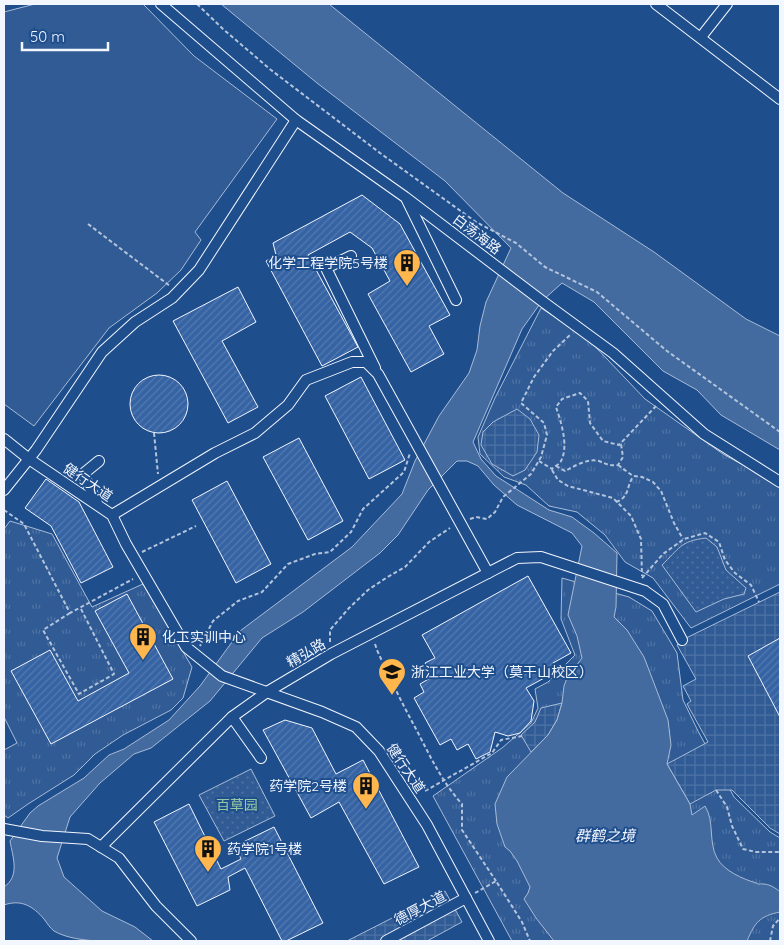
<svg xmlns="http://www.w3.org/2000/svg" width="784" height="945" font-family="Quicksand,'Noto Sans SC',sans-serif">
<defs>
<pattern id="grass-tufts" width="24" height="20" patternUnits="userSpaceOnUse" patternTransform="scale(1.25)"><rect width="24" height="20" fill="#305b95"/><path d="M3 7l-1-3M5 7V3M7 7l1-3M15 17l-1-3M17 17v-4M19 17l1-3" fill="none" stroke="#4e73a5"/></pattern>
<pattern id="garden-dots" width="8" height="8" patternUnits="userSpaceOnUse" patternTransform="scale(1.25)"><rect width="8" height="8" fill="#305b95"/><path d="M2 2h.1M6 6h.1" fill="none" stroke="#4e73a5" stroke-width="1.8" stroke-linecap="round"/></pattern>
<pattern id="plaza-grid" width="8" height="8" patternUnits="userSpaceOnUse" patternTransform="scale(1.25)"><rect width="8" height="8" fill="#305b95"/><path d="M0 4h8M4 0v8" fill="none" stroke="#4e73a5"/></pattern>
<pattern id="building-hatch" width="6" height="6" patternUnits="userSpaceOnUse" patternTransform="scale(1.25)"><rect width="6" height="6" fill="#3563a3"/><path d="M-1 1l2-2M0 6l6-6M5 7l2-2" fill="none" stroke="#537ab1"/></pattern>
</defs>
<rect width="100%" height="100%" fill="#1f4e8c"/>
<!-- grass -->
<g fill="url(#grass-tufts)" stroke="#a8bbd7">
<path d="M541,308l46,30 58,61 78,55 57,31v99l-89,44 -38,-50 -28,-16 -20,-27 -28,-23 -28,-6 -23,-21 -22,-8 -24,-23 -2,-17 17,-39z"/>
<path d="M10,521l42,13 40,73 51,-23 49,83 -9,31 -12,12 -48,25 -28,19 -21,21 -46,29 -20,14 -4,-3v-65l13,-7 -13,-26v-188z"/>
<path d="M562,578l67,19 23,14 25,42 6,47 15,31 36,66 36,35 10,6v103h-268l-79,-145 69,-48 29,-25 7,-15 -3,-19 13,-7 27,-27 -14,-36z"/>
</g>
<!-- garden -->
<g fill="url(#garden-dots)" stroke="#a8bbd7">
<path d="M706,538l11,9 9,23 20,18 -2,6 -20,5 -28,13 -34,-47c17,-16 18,-24 44,-27z"/>
<path d="M251,769l24,47 -51,25 -25,-46z"/>
</g>
<!-- pitch -->
<path fill="#305b95" stroke="#a8bbd7" d="M35,4h108l51,52 83,63 -82,113 6,8 -20,30 -24,23 -48,35 -75,98 -30,-22v-392z"/>
<!-- plaza -->
<g fill="url(#plaza-grid)" stroke="#a8bbd7">
<path d="M517,409l13,10 9,16 -2,17 -12,18 -12,6 -21,-12 -11,-19 2,-13 10,-10z"/>
<path d="M780,592v242l-10,-6 -38,-38h-16l-26,14 -23,-40 41,-22 -21,-38 4,-3 -8,-15 13,-7 -19,-34 5,-5z"/>
<path d="M562,703l-5,17 -9,15 -17,17 -10,-17 14,-13 6,-14z"/>
<path d="M445,891l17,31 -35,19h-80z"/>
</g>
<!-- water -->
<path fill="#446ba0" stroke="#a8bbd7" d="M221,4h108l234,189 91,59 92,67 34,17v114l-59,-35 -24,-25 -34,-19 -69,-69 -32,-19 -20,18 -20,28 -49,113 8,17 15,17 53,34 23,7 22,16 23,20 -1,54 -2,10 13,13 17,27 24,63 3,25 -4,19 23,40 2,11 13,-9c10,16 3,36 12,52 7,13 26,21 39,25 7,3 0,0 7,1 6,0 13,4 17,8v20c-20,4 -25,10 -33,29h-193l-18,-23 -12,-19 4,-6 2,-6 -13,-26 -7,-10 -5,-4 -8,-23 -2,-20 12,-27 41,-42 9,-15 5,-17 2,-17 3,-8 15,-20 -5,-22 -9,-21 14,-69 -10,-13 -55,-28 -23,-20 -16,-19 -11,-5h-10l-29,29 -30,45 -18,18 -77,59 -41,26 -52,63 -59,47 -17,6 -34,29 -30,34 -13,41 7,19 38,34 33,16 18,14c-28,0 -75,4 -99,-10 -4,-3 -7,-8 -10,-12 -11,-13 -23,-20 -40,-14v-18c16,-11 9,-29 6,-46l20,-28 8,-7 46,-28 25,-23 15,-6 45,-29 31,-34 40,-55 112,-84 50,-53 13,-33 24,-45 30,-43 8,-23 3,-24 6,-24 25,-54 -66,-67 -128,-98z"/>
<!-- building -->
<g fill="url(#building-hatch)" stroke="#f2f6ff">
<path d="M362,195l38,29 50,91 -21,11 15,28 -33,18 -43,-78 22,-13 -18,-33 -22,-16 -42,23 50,92 -36,19 -56,-105 10,-6 -3,-12z"/>
<path d="M238,287l18,35 -34,19 36,66 -30,16 -55,-102z"/>
<circle cx="159" cy="404" r="29"/>
<path d="M361,377l44,83 -36,19 -44,-83z"/>
<path d="M299,438l44,83 -35,19 -45,-83z"/>
<path d="M46,479l33,23 34,65 -32,16 -30,-57 -26,-18z"/>
<path d="M227,481l44,83 -35,19 -44,-83z"/>
<path d="M528,576l43,77 -18,10 4,8 -31,17 8,13 -3,20 -11,12 -12,3 -13,-4 -5,20 -14,7 -8,-15 -11,6 -6,-11 -11,6 -26,-47 10,-6 -4,-8 12,-7 -7,-14 10,-5 -13,-23z"/>
<path d="M127,594l46,85 -122,65 -40,-73 39,-21 28,51 51,-28 -34,-62z"/>
<path d="M780,638v79l-32,-61z"/>
<path d="M285,720l27,8 24,46 27,-14 56,107 -35,17 -45,-82 -28,16 -48,-88z"/>
<path d="M189,804l32,65 20,-10 -6,-13 39,-19 49,96 -37,18h-4l-37,-73 -17,9 2,13 -33,16 -43,-84z"/>
</g>
<g fill="none" stroke-linecap="round" stroke-linejoin="round">
<defs>
<g id="minor">
<path d="M161,4l135,116 109,77 137,104 71,52 91,81 76,48"/>
<path d="M656,4l124,95"/>
<path d="M701,37l26,-33"/>
<path d="M407,200l49,100"/>
<path d="M351,256l-25,12 49,100"/>
<path d="M4,439l25,20 83,56 14,29 60,103 36,29 100,36 34,15 23,24 48,74 62,116"/>
<path d="M4,490l32,-40 66,-98 33,-30 37,-24 27,-28 97,-150"/>
<path d="M97,503l-14,-29 16,-13"/>
<path d="M112,515l103,-62 40,-20 33,-28 18,-25 46,-18h14l12,12 110,199"/>
<path d="M232,717l29,41"/>
<path d="M4,829l38,7 46,3 31,19 37,48 35,35"/>
<path d="M101,847l131,-130 35,-25 64,-38 186,-96 24,-1 104,34 18,13 19,36"/>
<path d="M386,941l80,-43"/>
</g>
</defs>
<!-- minor casing -->
<use href="#minor" stroke="#f2f6ff" stroke-width="12"/>
<!-- path -->
<g stroke="#b3c4dc" stroke-width="2" stroke-dasharray="4 2.5" stroke-linecap="butt">
<path d="M197,4l26,25 48,41 109,83 96,69 40,21 29,24 52,25 70,59 113,81"/>
<path d="M88,224l82,62"/>
<path d="M154,433l4,41"/>
<path d="M539,461l13,8c3,-3 8,-5 9,-8 8,-15 0,-39 -5,-54l6,-8 18,-6 8,8 2,22 13,18 16,4 37,-39"/>
<path d="M618,465l15,11 9,1 11,5 8,9 13,32 9,16"/>
<path d="M556,466l9,5c10,-5 22,-13 34,-10 7,3 10,5 19,4l5,-8 -2,-13"/>
<path d="M552,470l6,10 10,6 45,12 18,18 10,23 1,37"/>
<path d="M616,502c14,-5 10,-15 17,-25"/>
<path d="M4,510l20,14 46,89 63,-34"/>
<path d="M470,519l6,-2 11,2 8,-7 8,-15 28,-23 10,-17 6,-22 -3,-12 -23,-20 13,-26 19,-26 17,-16"/>
<path d="M142,552l54,-26"/>
<path d="M642,578l21,-24 21,-15 21,-6 14,9 6,18 10,13 16,12 8,17"/>
<path d="M70,613l-27,17 36,64 35,-20 -34,-67"/>
<path d="M330,642v-12l19,-22 19,-18 18,-12 19,-11 24,-25 21,-14"/>
<path d="M375,644l2,6c12,27 25,53 39,79 14,27 26,53 46,75v26l34,51"/>
<path d="M200,646l13,-25 25,-20 24,-9 26,-28 27,-10 15,-2 21,-20 12,-23 41,-37 6,-19"/>
<path d="M716,790l11,17 5,19 11,23 13,3h24"/>
<path d="M425,791l67,-38 9,-13 21,-4"/>
<path d="M475,893l21,-12 26,41 8,19"/>
<path d="M770,941l3,-15 7,-8"/>
</g>
<!-- minor -->
<use href="#minor" stroke="#1f4e8c" stroke-width="10"/>
</g>
<!-- icons -->
<defs>
<symbol id="building-pin" viewBox="-11 -11 22 30"><path d="M0 17L-7.5 6A9.5 9.5 0 1 1 7.5 6Z" fill="#ffb74d" stroke="#1f4e8c"/><path d="M-4-6H4V6H1V3H-1V6H-4ZM-2.5-4.3h1.7v1.8h-1.7ZM.8-4.3h1.7v1.8H.8ZM-2.5-1h1.7V.8h-1.7ZM.8-1h1.7V.8H.8Z" fill="#111"/></symbol>
<symbol id="university-pin" viewBox="-11 -11 22 30"><path d="M0 17L-7.5 6A9.5 9.5 0 1 1 7.5 6Z" fill="#ffb74d" stroke="#1f4e8c"/><path d="M0-5L7-2L0 1L-7-2ZM-4 1L0 2.5L4 1V4Q0 6-4 4Z" fill="#111"/></symbol>
</defs>
<g fill-rule="evenodd">
<use href="#building-pin" x="391" y="247" width="32" height="43"/>
<use href="#building-pin" x="127" y="621" width="32" height="43"/>
<use href="#university-pin" x="376" y="656" width="32" height="43"/>
<use href="#building-pin" x="350" y="770" width="32" height="43"/>
<use href="#building-pin" x="192" y="833" width="32" height="43"/>
</g>
<g text-anchor="middle" stroke-width="4" stroke-linejoin="round" paint-order="stroke">
<!-- street labels -->
<g font-size="14" fill="#f2f6ff" stroke="#1f4e8c">
<text transform="translate(477 234) rotate(37)" y="5">白荡海路</text>
<text transform="translate(88 482) rotate(34)" y="5">健行大道</text>
<text transform="translate(306 653) rotate(-30)" y="5">精弘路</text>
<text transform="translate(406 768) rotate(56)" y="5">健行大道</text>
<text transform="translate(420 908) rotate(-28)" y="5">德厚大道</text>
</g>
<!-- poi labels -->
<g font-size="14" fill="#f2f6ff" stroke="#1f4e8c" text-anchor="start">
<text x="388" y="268" text-anchor="end">化学工程学院5号楼</text>
<text x="162" y="642">化工实训中心</text>
<text x="411" y="677">浙江工业大学（莫干山校区）</text>
<text x="347" y="791" text-anchor="end">药学院2号楼</text>
<text x="227" y="854">药学院1号楼</text>
</g>
<!-- park labels -->
<g font-size="14" fill="#97c8a6" stroke="#1f4e8c">
<text x="237" y="810">百草园</text>
</g>
<!-- water labels -->
<g font-size="15" font-style="italic" fill="#f2f6ff" stroke="#1f4e8c">
<text x="605" y="841">群鹤之境</text>
</g>
</g>
<!-- border -->
<rect width="784" height="945" fill="none" stroke="#f2f6ff" stroke-width="10"/>
<!-- scale -->
<path d="M22 42v8h86v-8" fill="none" stroke="#f2f6ff" stroke-width="2.5"/>
<text x="30" y="42" font-size="15" fill="#f2f6ff" stroke="#1f4e8c" stroke-width="4" paint-order="stroke">50 m</text>
</svg>
